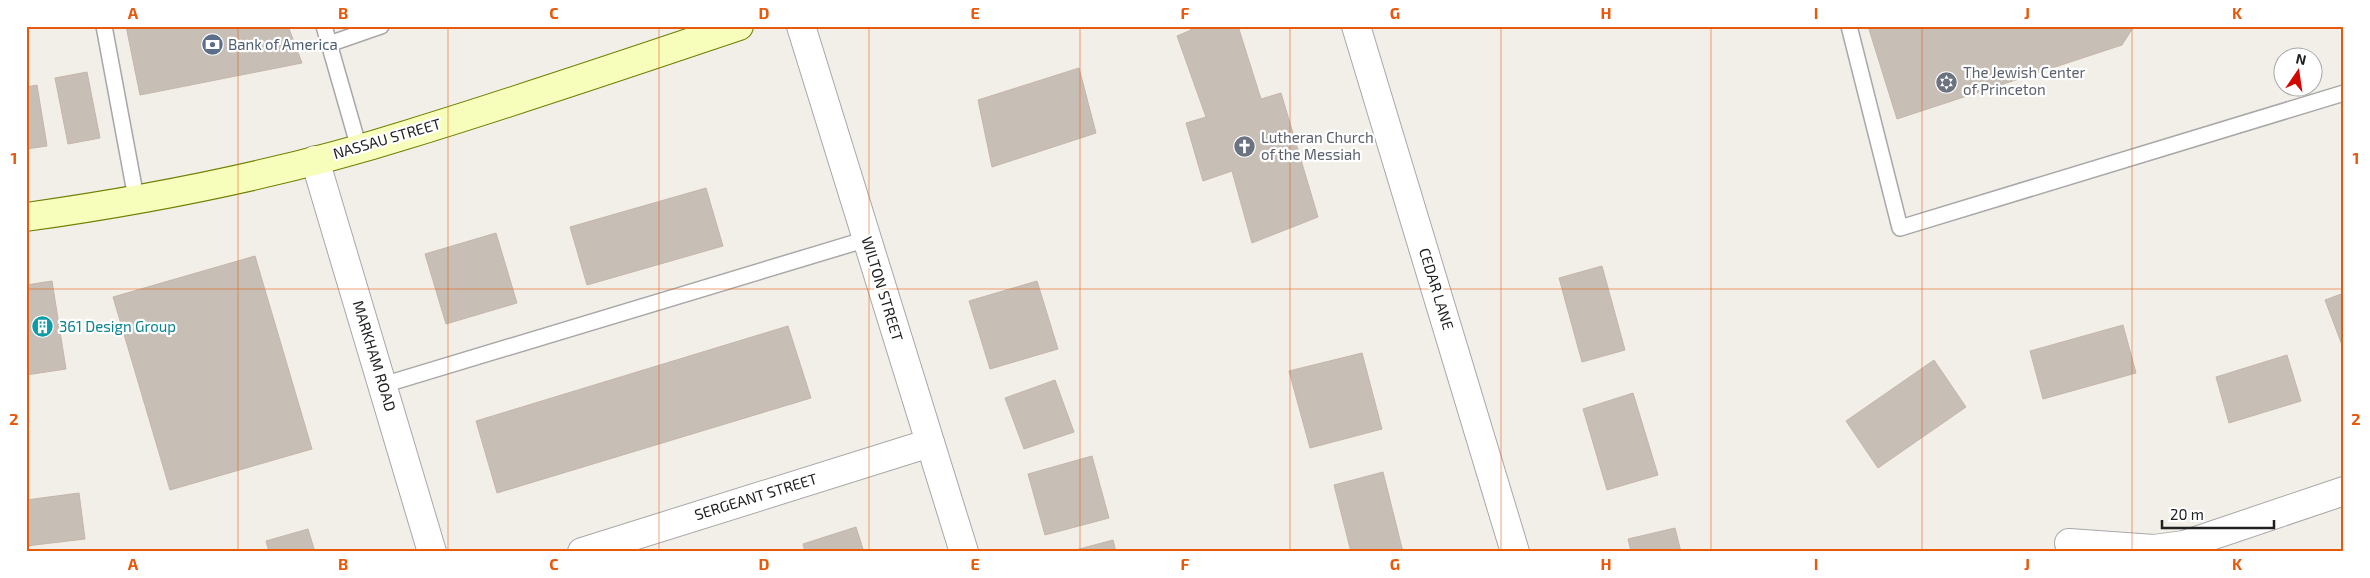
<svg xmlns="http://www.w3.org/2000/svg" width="2370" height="578" font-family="'Exo 2',sans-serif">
<rect width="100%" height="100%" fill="#f2efe8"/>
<!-- building -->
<g fill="#c7beb6" stroke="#c5b6a9">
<path d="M126,26h162l14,37 -162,32z"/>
<path d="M1190,26h48l23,73 20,-6 37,124 -66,26 -20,-72 -29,10 -17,-58 20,-6 -29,-81 14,-6z"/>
<path d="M1868,26h266l-12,19 -225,74z"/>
<path d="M1079,68l17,65 -104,34 -14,-67z"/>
<path d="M87,72l13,66 -32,6 -13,-66z"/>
<path d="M37,85l10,61 -21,3v-62z"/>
<path d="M706,188l17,58 -136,39 -17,-58z"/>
<path d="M496,233l21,70 -71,21 -21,-70z"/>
<path d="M255,256l57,193 -142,41 -57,-193z"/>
<path d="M1602,266l23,84 -43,12 -23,-84z"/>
<path d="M52,281l14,88 -40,6v-90z"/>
<path d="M1037,281l21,68 -68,20 -21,-68z"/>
<path d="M2344,293v51l-2,1 -17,-45z"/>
<path d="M2123,325l13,48 -93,26 -13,-48z"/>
<path d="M788,326l23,72 -314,95 -21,-72z"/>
<path d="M1362,353l20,76 -72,19 -21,-77z"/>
<path d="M2287,355l14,46 -72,22 -13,-46z"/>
<path d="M1934,360l32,47 -88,61 -32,-47z"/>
<path d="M1055,380l19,52 -50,17 -19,-51z"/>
<path d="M1633,393l25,82 -51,15 -24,-81z"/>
<path d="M1092,456l17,62 -64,17 -17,-61z"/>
<path d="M1383,472l20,80h-52l-17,-67z"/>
<path d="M79,493l6,46 -59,7v-46z"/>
<path d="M856,527l8,25h-59l-2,-8z"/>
<path d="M1675,528l6,24h-50l-3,-13z"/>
<path d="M308,529l7,23h-46l-3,-11z"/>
<path d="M1113,540l3,12h-48z"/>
</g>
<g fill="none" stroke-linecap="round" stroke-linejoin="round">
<defs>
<g id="service">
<path d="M104,26l32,172"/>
<path d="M324,26l35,122"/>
<path d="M1849,26l51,202 444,-135"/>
<path d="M329,44l52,-18"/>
<path d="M383,385l484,-146"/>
</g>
<g id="minor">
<path d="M801,26l163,526"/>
<path d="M1356,26l159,526"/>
<path d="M315,160l117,392"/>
<path d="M2069,543l85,6 30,-4 160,-54"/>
<path d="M582,552l348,-109"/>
</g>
<path id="secondary" d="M26,217c129,-18 259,-44 383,-83 111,-34 220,-71 330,-108"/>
</defs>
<!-- service casing -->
<use href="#service" stroke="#a8a8a8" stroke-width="18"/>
<!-- minor casing -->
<use href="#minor" stroke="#a8a8a8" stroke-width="30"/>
<!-- secondary casing -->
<use href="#secondary" stroke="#6e8000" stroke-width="30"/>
<!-- service -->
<use href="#service" stroke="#fff" stroke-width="15"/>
<!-- minor -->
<use href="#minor" stroke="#fff" stroke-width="28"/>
<!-- secondary -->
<use href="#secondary" stroke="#f7fdbb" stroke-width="28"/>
</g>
<!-- grid -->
<path fill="none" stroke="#e8590c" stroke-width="1" stroke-opacity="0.55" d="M238,26v526M448,26v526M659,26v526M869,26v526M1080,26v526M1290,26v526M1501,26v526M1711,26v526M1922,26v526M2132,26v526M26,289h2318"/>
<!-- icons -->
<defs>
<symbol id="bank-disc" viewBox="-11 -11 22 22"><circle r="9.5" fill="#5c6f8a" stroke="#fff"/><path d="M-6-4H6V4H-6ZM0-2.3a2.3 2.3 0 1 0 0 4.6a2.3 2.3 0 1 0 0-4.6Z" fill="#fff"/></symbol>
<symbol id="synagogue-disc" viewBox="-11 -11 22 22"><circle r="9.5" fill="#6b7280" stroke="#fff"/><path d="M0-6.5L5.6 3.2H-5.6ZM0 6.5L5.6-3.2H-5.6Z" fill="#fff"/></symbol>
<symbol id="church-disc" viewBox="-11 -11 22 22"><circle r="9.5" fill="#6b7280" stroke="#fff"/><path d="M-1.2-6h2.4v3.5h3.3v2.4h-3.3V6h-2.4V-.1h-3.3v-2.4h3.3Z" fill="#fff"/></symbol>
<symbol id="building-disc" viewBox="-11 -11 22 22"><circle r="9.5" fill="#0f9aa8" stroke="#fff"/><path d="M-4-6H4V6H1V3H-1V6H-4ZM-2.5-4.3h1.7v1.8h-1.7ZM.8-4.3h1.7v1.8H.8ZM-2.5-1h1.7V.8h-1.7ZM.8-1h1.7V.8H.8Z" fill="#fff"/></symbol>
</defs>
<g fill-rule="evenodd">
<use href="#bank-disc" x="200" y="32" width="25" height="25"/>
<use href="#synagogue-disc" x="1934" y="70" width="25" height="25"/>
<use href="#church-disc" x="1232" y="134" width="25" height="25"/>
<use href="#building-disc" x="30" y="314" width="25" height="25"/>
</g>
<g text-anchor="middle" stroke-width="4.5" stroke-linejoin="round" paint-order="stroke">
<!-- service labels -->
<g font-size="15" fill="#4e5e75" stroke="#fff" text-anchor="start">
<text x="228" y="50">Bank of America</text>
</g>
<!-- worship labels -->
<g font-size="15" fill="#5b616d" stroke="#fff" text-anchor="start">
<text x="1963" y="78">The Jewish Center<tspan x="1963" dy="17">of Princeton</tspan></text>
<text x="1261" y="143">Lutheran Church<tspan x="1261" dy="17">of the Messiah</tspan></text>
</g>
<!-- street labels -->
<g font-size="15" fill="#212121" stroke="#fff">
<text transform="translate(387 139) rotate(-16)" y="5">NASSAU STREET</text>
<text transform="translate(882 289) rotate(73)" y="5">WILTON STREET</text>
<text transform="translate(1436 289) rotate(73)" y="5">CEDAR LANE</text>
<text transform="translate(374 356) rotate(73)" y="5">MARKHAM ROAD</text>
<text transform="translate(756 497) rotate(-17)" y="5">SERGEANT STREET</text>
</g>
<!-- culture labels -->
<g font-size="15" fill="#0d838f" stroke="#fff" text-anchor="start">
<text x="59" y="332">361 Design Group</text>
</g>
</g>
<!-- border -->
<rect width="2370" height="578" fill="none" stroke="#ffffff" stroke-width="55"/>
<!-- north arrow -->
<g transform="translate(2298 72) rotate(13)"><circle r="24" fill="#ffffff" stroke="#a6a6a6"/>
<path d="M0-4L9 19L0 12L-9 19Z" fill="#d20800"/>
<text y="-8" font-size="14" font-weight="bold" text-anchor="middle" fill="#212121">N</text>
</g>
<!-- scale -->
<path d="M2162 520v8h112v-8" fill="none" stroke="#212121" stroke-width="2.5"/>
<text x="2170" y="520" font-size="15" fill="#212121" stroke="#ffffff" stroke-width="4" paint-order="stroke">20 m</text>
<rect x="28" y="28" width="2314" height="522" fill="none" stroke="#e8590c" stroke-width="2"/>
<g font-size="16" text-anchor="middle" font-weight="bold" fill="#e8590c">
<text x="133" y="19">A</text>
<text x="343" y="19">B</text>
<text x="554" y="19">C</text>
<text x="764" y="19">D</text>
<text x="975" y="19">E</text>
<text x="1185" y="19">F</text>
<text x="1395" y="19">G</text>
<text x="1606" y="19">H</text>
<text x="1816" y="19">I</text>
<text x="2027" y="19">J</text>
<text x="2237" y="19">K</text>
<text x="14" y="164">1</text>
<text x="2356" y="164">1</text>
<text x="14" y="425">2</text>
<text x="2356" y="425">2</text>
<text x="133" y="570">A</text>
<text x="343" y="570">B</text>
<text x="554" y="570">C</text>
<text x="764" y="570">D</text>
<text x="975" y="570">E</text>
<text x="1185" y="570">F</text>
<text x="1395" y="570">G</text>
<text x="1606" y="570">H</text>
<text x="1816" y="570">I</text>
<text x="2027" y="570">J</text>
<text x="2237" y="570">K</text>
</g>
</svg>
